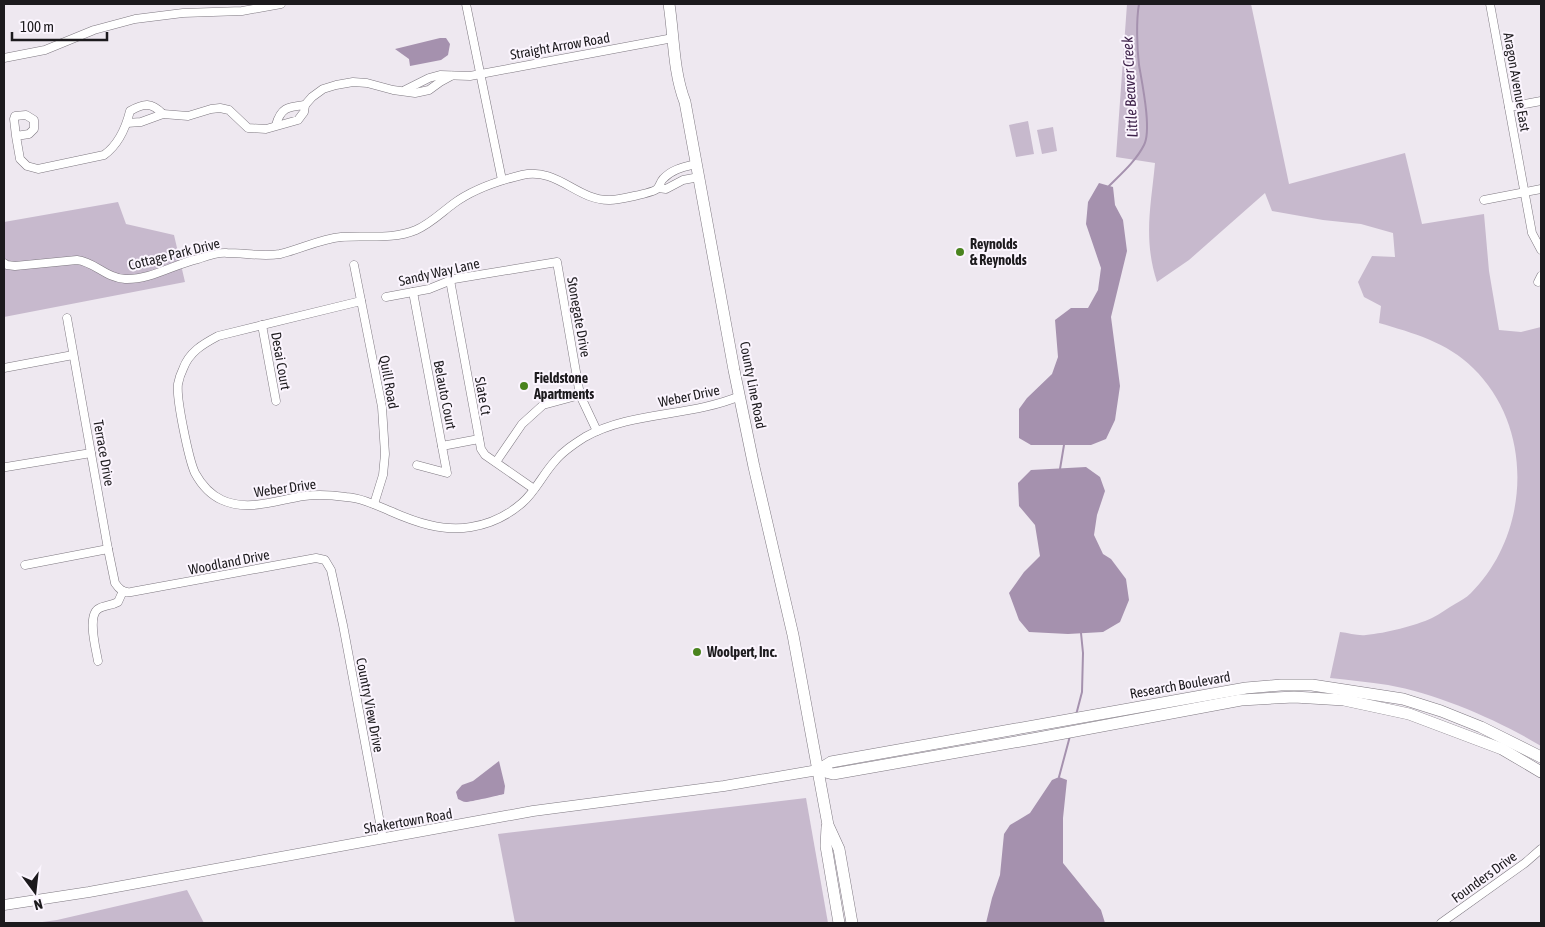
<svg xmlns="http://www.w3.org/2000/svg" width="1545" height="927" font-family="'Asap Condensed',sans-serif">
<rect width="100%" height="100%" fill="#eee8f0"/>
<!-- green -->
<g fill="#c7b9cd">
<path d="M1127,4h124l38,180 116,-31 17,71 62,-10 5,57 10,59 22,2 20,-5v419c-43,-26 -103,-52 -153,-61 -19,-3 -39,-5 -58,-7l10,-46c9,1 18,4 26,3 20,-2 49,-9 66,-17 8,-4 16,-10 23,-14 5,-3 11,-6 16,-11 59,-59 64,-165 2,-225 -26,-26 -60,-35 -94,-45l2,-17 -17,-9 -6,-15 14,-26 23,1 -2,-24 -32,-9 -38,-4 -51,-9 -7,-18 -76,67 -32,22c-14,-43 -6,-76 -2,-119l-39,-6z"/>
<path d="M1028,121l6,33 -18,3 -7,-32z"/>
<path d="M1053,127l4,24 -15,3 -5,-24z"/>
<path d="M118,202l8,22 48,11 11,47 -181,35v-95z"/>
<path d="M806,798l22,125h-313l-17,-89z"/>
<path d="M187,890l17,33h-169l22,-3z"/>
</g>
<!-- water -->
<g fill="#a591ae">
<path d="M440,38h6l4,6 -2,11 -7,5 -31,6 -1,-7 -14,-10z"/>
<path d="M1099,183l14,4 2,18 8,15 4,31 -16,66 9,69 -5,34 -9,19 -15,6h-60l-12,-7v-29l8,-11 25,-24 6,-17 -3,-37 16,-12h17l10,-18 3,-22 -15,-44 2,-22z"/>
<path d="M1086,467l14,10 5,14 -8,24 -3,20 9,19 8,5 15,20 3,21 -9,22 -17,10 -35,2 -39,-2 -10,-12 -10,-27 15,-21 16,-16 -5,-31 -16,-19 -1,-23 13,-13z"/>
<path d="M499,761l6,25 -1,8c-4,1 -34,8 -38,8 -3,0 -5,-2 -8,-3l-2,-7 6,-7 11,-4z"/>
<path d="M1059,777l8,3 -4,38v45l38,47 4,13h-119l6,-25 8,-23 4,-41 6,-9 20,-12 22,-33z"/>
</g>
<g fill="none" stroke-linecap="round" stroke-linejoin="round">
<!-- stream -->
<g stroke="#a591ae" stroke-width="2">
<path d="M1109,186c12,-12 27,-25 35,-41 8,-15 -2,-62 -5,-80 -2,-17 -3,-44 0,-61"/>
<path d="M1060,469l4,-24"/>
<path d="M1076,715l6,-23 1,-39 -2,-20"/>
<path d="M1059,777l11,-41"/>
</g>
<defs>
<g id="minor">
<path d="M466,4l36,176"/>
<path d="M1490,4l42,229 9,17"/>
<path d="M4,58l41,-8 49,-20 41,-11 48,-6 59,-2 39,-7"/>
<path d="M405,90l24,-12 11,-3 30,1 203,-38"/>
<path d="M1509,107l32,-6"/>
<path d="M127,123l14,-1 22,-8 25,2 23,-7 9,-1 9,2 19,18 18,1 32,-9 6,-8 1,-7 7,-8 11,-8 13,-4 17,-3 14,1 26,7 22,3 14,-3 11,-8 11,-6"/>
<path d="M276,125c5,-18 12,-18 29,-20"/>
<path d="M16,136l-2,-17 1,-3 11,-1 8,5v9l-5,5 -13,2 4,23 7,7 11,3 66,-14c14,-10 22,-28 26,-44 14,-8 21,-9 33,3"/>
<path d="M658,188l8,1 17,-9 16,-3"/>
<path d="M1484,200l57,-11"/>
<path d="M4,263l3,2 8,1 62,-6c18,2 29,18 48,19 26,1 49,-15 73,-20 9,-3 20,-7 29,-6 18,0 35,4 53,1 21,-5 40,-15 61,-17 26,-2 51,3 75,-7 14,-6 25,-17 37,-26 20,-15 44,-23 69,-29 36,-8 55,26 88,25 7,0 42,-7 47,-11 3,-3 3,-7 6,-10 9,-10 21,-12 33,-15"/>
<path d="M354,265l28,142 3,47 -2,21 -9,29"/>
<path d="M450,280l31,169 4,6 49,34"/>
<path d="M1538,282l3,-6"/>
<path d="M413,292l34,181 -30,-8"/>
<path d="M386,297l43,-8 25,-10 103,-17 23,133 17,36"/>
<path d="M361,301l-143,35c-15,8 -29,16 -35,33 -2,4 -4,10 -5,15 -2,15 11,76 17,89 6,11 16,22 27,27 26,12 55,0 82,-4 14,-2 28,-1 42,1 15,1 30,8 44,14 25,11 53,21 81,16 19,-3 36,-11 51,-24 13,-11 21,-29 33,-42 8,-10 19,-17 30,-24 47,-26 105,-20 155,-41"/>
<path d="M67,318l41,231 7,34c4,6 8,10 16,9l185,-34 9,2 6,10 12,55 40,214"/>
<path d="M262,325l14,76"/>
<path d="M4,368l69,-13"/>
<path d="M442,446l37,-7"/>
<path d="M496,462l26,-38 21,-19 37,-10"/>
<path d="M6,467l85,-14"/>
<path d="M25,565l83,-16"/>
<path d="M98,661c-2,-12 -11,-44 0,-52 6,-4 13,-3 20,-7l5,-11"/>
<path d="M1441,923l84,-60 16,-14"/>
</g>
<path id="tertiary" d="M4,905l85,-13 444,-81 191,-25 94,-16"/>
<g id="secondary">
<path d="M669,4c5,32 4,67 16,98l49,268 20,97 39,168 35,190 11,24 13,74"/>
<path d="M818,770l13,-8 415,-74 35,-3h31l91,14 38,12 40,16 60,30"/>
<path d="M818,770l15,4 205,-36 203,-38 53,-3 50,3 65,14 93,35 39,23"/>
<path d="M827,827l-1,19 13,77"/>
</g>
</defs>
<!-- minor casing -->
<use href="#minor" stroke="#7e7880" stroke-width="9"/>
<!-- tertiary casing -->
<use href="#tertiary" stroke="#7e7880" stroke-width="11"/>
<!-- secondary casing -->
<use href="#secondary" stroke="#7e7880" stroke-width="12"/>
<!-- minor -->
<use href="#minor" stroke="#fff" stroke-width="8"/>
<!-- tertiary -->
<use href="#tertiary" stroke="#fff" stroke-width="10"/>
<!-- secondary -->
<use href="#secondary" stroke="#fff" stroke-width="11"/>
</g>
<!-- markers -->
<g fill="#4a831e" stroke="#fbf5fe" stroke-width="2">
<circle cx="960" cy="252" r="5"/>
<circle cx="524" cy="386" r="5"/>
<circle cx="697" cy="652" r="5"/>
</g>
<g text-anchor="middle" stroke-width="4" stroke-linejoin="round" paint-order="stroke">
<!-- street labels -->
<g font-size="14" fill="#1c1a1d" stroke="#fbf5fe">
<text transform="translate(560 46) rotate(-10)" y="5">Straight Arrow Road</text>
<text transform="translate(1517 82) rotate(80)" y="5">Aragon Avenue East</text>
<text transform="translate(174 254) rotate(-14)" y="5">Cottage Park Drive</text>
<text transform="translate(439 272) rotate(-13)" y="5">Sandy Way Lane</text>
<text transform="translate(579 317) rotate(80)" y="5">Stonegate Drive</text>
<text transform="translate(281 361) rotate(80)" y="5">Desai Court</text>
<text transform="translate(389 382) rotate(80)" y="5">Quill Road</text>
<text transform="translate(753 385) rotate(79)" y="5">County Line Road</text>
<text transform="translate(445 395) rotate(79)" y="5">Belauto Court</text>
<text transform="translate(483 396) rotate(80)" y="5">Slate Ct</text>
<text transform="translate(689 396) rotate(-12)" y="5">Weber Drive</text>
<text transform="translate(104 453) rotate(80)" y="5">Terrace Drive</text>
<text transform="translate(285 488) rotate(-8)" y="5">Weber Drive</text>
<text transform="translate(229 562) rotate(-11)" y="5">Woodland Drive</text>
<text transform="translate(1180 685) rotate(-10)" y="5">Research Boulevard</text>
<text transform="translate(370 705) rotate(79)" y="5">Country View Drive</text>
<text transform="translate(408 821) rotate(-10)" y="5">Shakertown Road</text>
<text transform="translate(1484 877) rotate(-36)" y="5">Founders Drive</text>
</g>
<!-- poi labels -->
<g font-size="14" font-weight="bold" fill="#1c1a1d" stroke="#fbf5fe" text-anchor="start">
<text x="970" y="249">Reynolds<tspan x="970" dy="16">&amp; Reynolds</tspan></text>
<text x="534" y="383">Fieldstone<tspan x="534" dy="16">Apartments</tspan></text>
<text x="707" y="657">Woolpert, Inc.</text>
</g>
<!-- water labels -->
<g font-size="15" font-style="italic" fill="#3d2149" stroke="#fbf5fe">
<text transform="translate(1130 87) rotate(-93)" y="5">Little Beaver Creek</text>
</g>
</g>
<!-- border -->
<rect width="1545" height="927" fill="none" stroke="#1c1a1d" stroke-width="10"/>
<!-- north arrow -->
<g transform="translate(35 892) rotate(165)" stroke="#fbf5fe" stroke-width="4" paint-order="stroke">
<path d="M0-4L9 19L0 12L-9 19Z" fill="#1c1a1d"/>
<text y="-8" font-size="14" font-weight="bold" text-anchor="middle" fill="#1c1a1d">N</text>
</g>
<!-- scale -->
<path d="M12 32v8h95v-8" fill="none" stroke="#1c1a1d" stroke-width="2.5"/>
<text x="20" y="32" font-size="15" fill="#1c1a1d" stroke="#fbf5fe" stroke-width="4" paint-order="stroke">100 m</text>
</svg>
